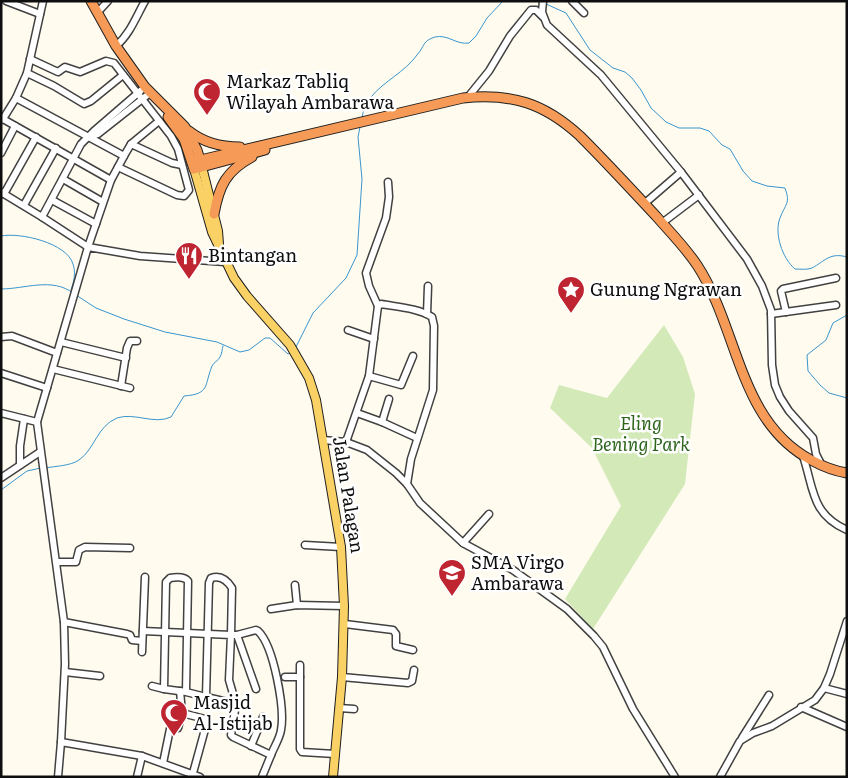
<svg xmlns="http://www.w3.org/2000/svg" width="848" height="778" font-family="Literata,serif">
<rect width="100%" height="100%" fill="#fffbef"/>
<!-- green -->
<path fill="#d3eab8" d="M664,325l19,32 12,37 -10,90 -92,145 -28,-30 56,-93 -29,-58 -42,-40 9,-23 48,13z"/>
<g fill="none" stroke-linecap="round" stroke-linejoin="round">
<!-- stream -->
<g stroke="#3a96ce" stroke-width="1">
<path d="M546,4l20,9 24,37 23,18 12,4 7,6 9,12 10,18 15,14 13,6h21l9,3 13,14 8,4 13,22 9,10 15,5 18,2c6,16 0,16 -5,30 -6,15 2,40 15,51 5,0 12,1 17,-1 13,-7 18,-16 35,-11"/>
<path d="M362,118c1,-8 4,-15 9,-21 13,-16 34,-25 46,-42 8,-9 5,-14 18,-18 13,-3 21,8 34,6l7,-7 11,-18 16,-17"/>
<path d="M1,236c19,-4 66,7 72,28 3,9 1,17 -2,26"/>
<path d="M1,289c24,0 51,-12 72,4"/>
<path d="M76,295l20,13 28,11 41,13 52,10 23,10 9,-2 16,-12h5l18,16 2,-1"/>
<path d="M847,315l-14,8 -7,17 -19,15 1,16 12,14 9,8 18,5"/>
<path d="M295,349l18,-36 33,-35 11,-23 5,-76 -4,-42 2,-10"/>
<path d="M45,468c11,-2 25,-2 34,-8 16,-11 18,-34 38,-42 17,-6 37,7 54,-1l13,-21c26,-2 20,-10 28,-30 2,-4 6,-5 8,-9 2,-3 2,-8 3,-11"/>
<path d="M1,490l26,-19 14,-3"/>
</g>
<defs>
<g id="minor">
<path d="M6,1l34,13"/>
<path d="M543,1l-1,11 5,13 54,50 80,97 66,87 15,27 9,24 1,55 3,20 5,12 9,14 24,27 3,16 5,10"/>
<path d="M572,1l12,12"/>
<path d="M97,13l11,-12"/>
<path d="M116,46c14,-12 20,-29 29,-45"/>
<path d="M30,59l28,13 7,-5 15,5 26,-11 8,2 57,73 7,13 11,41 -5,6 -7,-1 -59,-28"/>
<path d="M27,73l27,13 30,18 7,-3 32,-26"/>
<path d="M468,97l21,-26 21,-35 21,-26h5l7,7"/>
<path d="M16,98l108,58"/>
<path d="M3,119l108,61"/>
<path d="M1,120l2,-1 13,-21 11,-25 16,-72"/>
<path d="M90,137l8,-3 52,-41"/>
<path d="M131,144l41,19 10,2"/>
<path d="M1,153l14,-27"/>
<path d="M63,179l40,23"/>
<path d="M1,192l41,25 39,-73 13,-13 51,-44"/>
<path d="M4,194l32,-57"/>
<path d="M52,200l44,24"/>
<path d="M644,204l37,-32"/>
<path d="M24,205l32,-57"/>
<path d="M42,217l46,30 23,-67 13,-24 7,-12 28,-23"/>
<path d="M662,223l37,-28"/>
<path d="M378,306l-9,-20 -3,-13 20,-55 3,-21 -1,-15"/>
<path d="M786,312l-5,-21 2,-2 53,-11"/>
<path d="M427,314l1,-28"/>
<path d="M771,314l65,-9"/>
<path d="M348,330l26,9"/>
<path d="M1,337l11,-1 45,17"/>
<path d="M61,342l65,16"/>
<path d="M53,369l77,19"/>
<path d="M1,373l46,15"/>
<path d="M369,376l32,9 12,-29"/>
<path d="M121,386l6,-38 3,-7h7"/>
<path d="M1,413l36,9"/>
<path d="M357,413l25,9 35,16"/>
<path d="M382,422l7,-23"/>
<path d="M323,440l23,2 21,8 29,23 11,11 13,19 43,40 50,27 54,39 27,27 9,11 30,62 42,68"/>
<path d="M346,442l23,-66 9,-70 3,-2c16,3 37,4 51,13l2,9 -1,64 -22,69 -4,25"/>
<path d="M803,456c11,33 8,58 44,74"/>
<path d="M20,465v-19l4,-27"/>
<path d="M1,478l39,-26"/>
<path d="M463,543l26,-29"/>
<path d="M305,545l36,2"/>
<path d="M57,562h19l3,-12 6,-3 45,1"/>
<path d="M295,585l2,20"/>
<path d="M271,609l26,-4 47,1"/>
<path d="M64,622l63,12 3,1 2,5 10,1"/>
<path d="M345,624l48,6 3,4v12l17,4"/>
<path d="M143,631l88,4 -2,45 7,24 -5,31 2,2 38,18 -9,22"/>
<path d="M237,635l19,-5 2,1c16,15 27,78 23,99 -1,8 -7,17 -10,25"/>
<path d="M142,652l3,-75"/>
<path d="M300,665v84l2,3 33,2"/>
<path d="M65,672l35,4"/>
<path d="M285,677h15"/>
<path d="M342,677l66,6 4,-2 2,-11"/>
<path d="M152,686l12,3"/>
<path d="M824,688l23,6"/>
<path d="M186,692l-22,-3 2,-107 4,-4c6,-1 14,-2 18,3l-2,111 20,5"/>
<path d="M236,704l-30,-7 3,-114 2,-5c9,-3 16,2 21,10l-1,47h6l19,54"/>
<path d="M801,707l46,20"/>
<path d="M339,708l15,1"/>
<path d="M182,713l23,6 2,3 -14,51"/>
<path d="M742,738l27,-43"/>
<path d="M61,742l4,-78 -1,-42 -27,-200 51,-175 52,9 85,6"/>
<path d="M251,746l12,-29"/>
<path d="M163,763l7,-34 8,-1 4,-15 -2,-22"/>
<path d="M58,777l3,-35 81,14"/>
<path d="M137,777l5,-21 58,21"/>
<path d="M720,777l20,-36 13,-8 19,-7 43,-26 9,-12 6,-14 17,-53"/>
</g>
<g id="major">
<path d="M202,167l16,64 1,13"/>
<path d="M194,169l18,63 22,46 13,18 43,49 19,33 7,22 25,147 3,59 -2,71 -9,100"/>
</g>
<g id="highway">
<path d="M91,1l25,45 29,41 40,40 12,23 5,17"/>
<path d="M168,117l16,22 10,30 71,-19"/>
<path d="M189,131c15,12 32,16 51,16"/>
<path d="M192,162l271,-64c49,-5 81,5 117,38 26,26 51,53 76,80 14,16 29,31 41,49 42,64 41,156 114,195 11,6 23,11 36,13"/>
<path d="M214,214c5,-28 12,-43 38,-57"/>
</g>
</defs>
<!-- minor casing -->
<use href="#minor" stroke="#414141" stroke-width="9"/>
<!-- major casing -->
<use href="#major" stroke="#1f1f1f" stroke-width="10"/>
<!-- highway casing -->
<use href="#highway" stroke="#1f1f1f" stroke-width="11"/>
<!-- minor -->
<use href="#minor" stroke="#fff" stroke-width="6"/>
<!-- major -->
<use href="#major" stroke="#f9d165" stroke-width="8"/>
<!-- highway -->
<use href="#highway" stroke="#f59b57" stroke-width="9"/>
</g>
<!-- icons -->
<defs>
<symbol id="mosque-pin" viewBox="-11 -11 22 30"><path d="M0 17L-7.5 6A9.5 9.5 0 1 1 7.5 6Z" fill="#bf2530" stroke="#fff"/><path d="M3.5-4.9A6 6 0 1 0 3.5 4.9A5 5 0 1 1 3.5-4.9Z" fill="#fff"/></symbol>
<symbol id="restaurant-pin" viewBox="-11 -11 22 30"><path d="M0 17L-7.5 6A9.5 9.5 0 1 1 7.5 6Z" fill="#bf2530" stroke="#fff"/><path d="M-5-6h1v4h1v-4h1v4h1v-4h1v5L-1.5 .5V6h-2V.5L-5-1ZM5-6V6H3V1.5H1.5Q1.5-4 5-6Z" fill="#fff"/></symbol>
<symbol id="sight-pin" viewBox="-11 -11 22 30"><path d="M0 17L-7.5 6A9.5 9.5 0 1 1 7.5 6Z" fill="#bf2530" stroke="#fff"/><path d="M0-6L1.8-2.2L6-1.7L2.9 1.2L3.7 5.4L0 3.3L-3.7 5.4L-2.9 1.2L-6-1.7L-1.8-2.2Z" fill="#fff"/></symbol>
<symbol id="school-pin" viewBox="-11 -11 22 30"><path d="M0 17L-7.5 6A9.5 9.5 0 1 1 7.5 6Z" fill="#bf2530" stroke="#fff"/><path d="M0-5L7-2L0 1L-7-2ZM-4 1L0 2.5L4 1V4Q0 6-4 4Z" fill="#fff"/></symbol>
</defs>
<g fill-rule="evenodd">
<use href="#mosque-pin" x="191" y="76" width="32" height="43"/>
<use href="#restaurant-pin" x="173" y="240" width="32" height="43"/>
<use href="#sight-pin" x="555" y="274" width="32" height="43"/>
<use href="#school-pin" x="436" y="557" width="32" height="43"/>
<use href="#mosque-pin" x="158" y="697" width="32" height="43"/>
</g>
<g text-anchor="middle" stroke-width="5" stroke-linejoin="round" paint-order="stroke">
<!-- poi labels -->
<g font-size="18" fill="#0e0e0e" stroke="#fff" text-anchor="start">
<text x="226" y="88">Markaz Tabliq<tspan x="226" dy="21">Wilayah Ambarawa</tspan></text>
<text x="208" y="262">Bintangan</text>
<text x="590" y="296">Gunung Ngrawan</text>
<text x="471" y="569">SMA Virgo<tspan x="471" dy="21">Ambarawa</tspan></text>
<text x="193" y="709">Masjid<tspan x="193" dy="21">Al-Istijab</tspan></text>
</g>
<!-- park labels -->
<g font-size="18" font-style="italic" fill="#2e661e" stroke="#fff">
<text x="641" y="430">Eling<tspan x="641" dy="21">Bening Park</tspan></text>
</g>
<!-- street labels -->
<g font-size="18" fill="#0e0e0e" stroke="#fff">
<text transform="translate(348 495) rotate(81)" y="6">Jalan Palagan</text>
</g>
</g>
<!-- border -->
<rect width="848" height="778" fill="none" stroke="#0e0e0e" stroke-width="5"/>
</svg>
